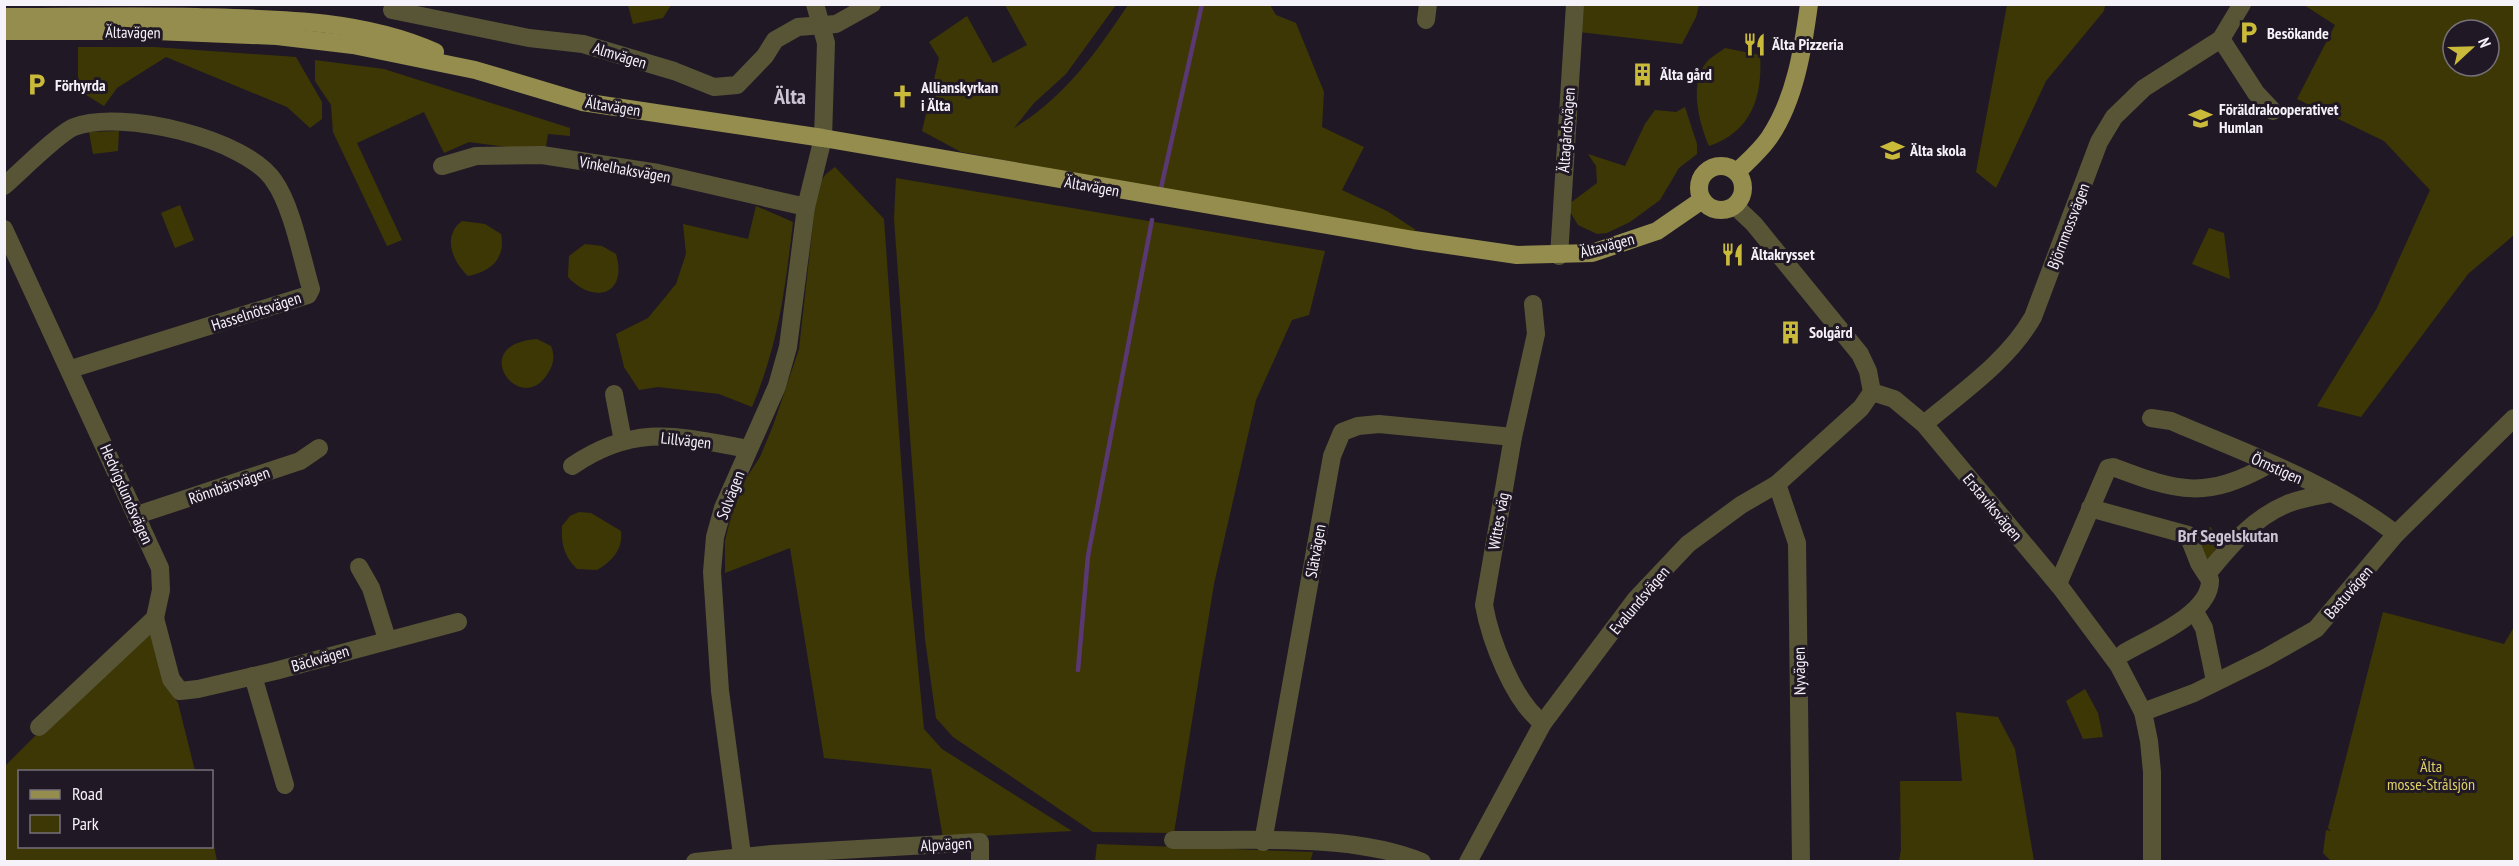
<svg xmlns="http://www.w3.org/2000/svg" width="2519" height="866" font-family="'PT Sans Narrow',sans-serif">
<rect width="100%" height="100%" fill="#201925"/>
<!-- green -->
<g fill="#3d3705" fill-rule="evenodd">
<path d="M628,5v-1l43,1 -8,13 -30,6z"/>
<path d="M1005,5h111l-50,69 -32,29 -20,25c50,-30 82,-75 114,-123h142l6,10 20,8 28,69 -2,35 42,20 -22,43 45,21 29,19 -10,5 -445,-83 -39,-21 17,-73 -10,-16 38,-26 26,47 34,-18z"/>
<path d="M1583,5h116l-3,12 -14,27 -103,-12z"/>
<path d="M2007,5h98l-1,6 -58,70 -50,107 -20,-16z"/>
<path d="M2304,5h210v230l-46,39 -107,143 -44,-11 60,-98 53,-118 -46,-49 -87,-42 38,-74zM2453,30h36v36h-36z"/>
<path d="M78,47h76l142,10 26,45v17l-12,9 -23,-21 -121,-50 -49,31 -13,18 -26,-16z"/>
<path d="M1725,48l35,7c3,42 -9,77 -51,91 -10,-23 -20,-62 -3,-83 4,-6 13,-10 19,-15z"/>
<path d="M315,60l69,9 186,59v8l-22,-2 -3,18 -76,-10 -25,11 -20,-41 -67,31 45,97 -15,6 -54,-114 -2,-27 -16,-24z"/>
<path d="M1685,107l12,37v10l-18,14 -19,32 -30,22 -23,11 -10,1 -19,-9 -9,-15v-6l28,-21 -1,-17 -8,-12 37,12 20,-42 10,-14 21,2z"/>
<path d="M119,131l-1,20 -25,3 -4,-22z"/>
<path d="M835,167l49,52 25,355 15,155 18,20 130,82 -129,7 -12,-69 -107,-11 -34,-210 -65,25v-32l7,-29 13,-32 15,-23 14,-34 25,-74 18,-162 9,-13z"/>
<path d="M896,178l429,73 -16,64 -17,5 -36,80 -42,184 -40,249 -81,-1 -140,-95 -17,-19 -11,-79 -31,-420z"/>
<path d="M180,205l14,35 -19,8 -14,-35z"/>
<path d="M756,206l37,16c-8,67 -14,121 -41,185l-33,-13 -61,-7 -19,3 -15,-23 -8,-33 32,-16 28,-34 10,-30 -3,-30 65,15z"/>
<path d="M462,221l23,3 16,10c5,25 -11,38 -33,42 -16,-15 -26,-40 -6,-55z"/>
<path d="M2209,228l15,5 6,46 -38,-15z"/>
<path d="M585,244l17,2 14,8c12,41 -22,51 -48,23l1,-21z"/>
<path d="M537,339l14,7c4,10 3,18 -3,27 -27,46 -83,-29 -11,-34z"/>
<path d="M579,512l12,1 30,18c2,19 -9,30 -24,39l-20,-1c-13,-13 -16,-25 -15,-43l8,-10z"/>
<path d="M2211,527l9,20 -6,3 3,12 -10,12 -19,-39z"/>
<path d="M2383,612l121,32 10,-17v234l-182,1 -9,-9 3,-23 5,1 -3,-3z"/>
<path d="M150,633l13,47 15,23 17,68 -175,1v74h192v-10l5,25 -212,1v-96l36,-36z"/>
<path d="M2085,689l13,24 5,24 -20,2 -17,-38z"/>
<path d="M1956,712l42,5 17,32 19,112h-135l2,-11 -1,-69h62z"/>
<path d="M1097,844l216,8 -3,10h-215z"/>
</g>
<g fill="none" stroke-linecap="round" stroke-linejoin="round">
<!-- stream -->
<g stroke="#5a3872" stroke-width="4.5">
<path d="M1161,188l41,-184"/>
<path d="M1078,670l10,-114 64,-336"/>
</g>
<!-- minor -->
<g stroke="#585537" stroke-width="18">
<path d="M392,10l137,28 54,6 91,27 40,16 23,-2 28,-29 10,-16 23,-13 38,-3 36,-20"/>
<path d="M1426,20l2,-16"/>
<path d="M2221,39l35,54 17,18"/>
<path d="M442,166l34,-10 66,-1 116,18 148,34"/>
<path d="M4,186c15,-13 55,-53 70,-59 47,-18 172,11 200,54 18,25 28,78 37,108l-3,6 -237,74"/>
<path d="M1735,206l19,18 106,130 8,17 4,21"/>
<path d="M4,229l156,339 1,22 -6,28 -116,109"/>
<path d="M1559,256l16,-252"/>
<path d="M1533,304l3,30 -23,103 -29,168c6,34 30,98 59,118"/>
<path d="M1872,392l22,7 30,25 137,164 58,78 24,46 6,29 3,31v90"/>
<path d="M614,394l9,47"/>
<path d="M2151,418l20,3c77,33 159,62 225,113"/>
<path d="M1924,424c38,-32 84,-63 109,-107l66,-175 15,-25 30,-29 77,-49 21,-35"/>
<path d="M572,466c63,-43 106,-30 176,-17"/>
<path d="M1777,484l20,59 4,319"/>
<path d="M2090,508l98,27 11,28 11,17c1,34 -61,58 -86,73"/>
<path d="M137,515l163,-54 19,-13"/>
<path d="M359,567l12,21 16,51"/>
<path d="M2207,574c22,-27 46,-56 80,-70 14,-6 30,-8 45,-11"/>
<path d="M2058,584l50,-116 5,-1c66,25 93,33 157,-3"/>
<path d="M2195,612l9,16 11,53"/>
<path d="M155,618l16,61 9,12 18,-2 77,-18 183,-49"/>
<path d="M253,676l32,109"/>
<path d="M2143,712l51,-19 71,-35 51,-29 80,-95 118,-116"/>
<path d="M1173,840c75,1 181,-7 249,22"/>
<path d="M1263,842l69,-386 10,-24 16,-6 21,-2 134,13"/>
<path d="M695,862l77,-8 208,-12v20"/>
<path d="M743,862l-23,-171 -8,-119 3,-35 8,-29 54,-122 11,-39 18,-140 17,-69 3,-95 -11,-39"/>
<path d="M1468,862l75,-139 93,-124 52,-55 53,-39 36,-21 84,-76 11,-16"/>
</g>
<!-- major -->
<g stroke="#958d4e" stroke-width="18">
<path d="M4,17c65,0 129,-1 193,0 80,2 164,2 238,35"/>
<path d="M4,31h151l122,5 76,9 122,25 107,32 241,36 591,102 103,15 75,-2 65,-22 45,-31"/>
<circle cx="1721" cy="188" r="22"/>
<path d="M1737,172c10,-10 23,-21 32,-34 26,-38 34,-89 40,-134"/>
</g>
</g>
<!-- icons -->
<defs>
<symbol id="parking-bare" viewBox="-9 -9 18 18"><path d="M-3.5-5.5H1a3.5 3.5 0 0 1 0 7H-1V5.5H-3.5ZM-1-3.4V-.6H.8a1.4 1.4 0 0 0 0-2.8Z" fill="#caba3a" stroke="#201925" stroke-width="2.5" paint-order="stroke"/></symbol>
<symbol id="restaurant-bare" viewBox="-9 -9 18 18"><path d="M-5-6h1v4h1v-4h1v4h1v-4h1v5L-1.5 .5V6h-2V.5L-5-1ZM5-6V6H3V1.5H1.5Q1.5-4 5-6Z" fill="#caba3a" stroke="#201925" stroke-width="2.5" paint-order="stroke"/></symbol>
<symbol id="building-bare" viewBox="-9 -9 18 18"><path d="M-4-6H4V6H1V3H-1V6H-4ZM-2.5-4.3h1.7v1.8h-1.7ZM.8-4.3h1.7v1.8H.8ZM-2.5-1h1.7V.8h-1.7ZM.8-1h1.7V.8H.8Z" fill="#caba3a" stroke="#201925" stroke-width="2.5" paint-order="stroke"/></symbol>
<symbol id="church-bare" viewBox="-9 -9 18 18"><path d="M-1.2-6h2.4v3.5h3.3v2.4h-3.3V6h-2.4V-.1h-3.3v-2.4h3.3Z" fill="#caba3a" stroke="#201925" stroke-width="2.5" paint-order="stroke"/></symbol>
<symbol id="school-bare" viewBox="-9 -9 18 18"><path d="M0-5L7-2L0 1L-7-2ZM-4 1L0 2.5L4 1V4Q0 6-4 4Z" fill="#caba3a" stroke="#201925" stroke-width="2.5" paint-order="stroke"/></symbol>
</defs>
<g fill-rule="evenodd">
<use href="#parking-bare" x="2232" y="16" width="33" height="33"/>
<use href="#restaurant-bare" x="1738" y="28" width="33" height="33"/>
<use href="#building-bare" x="1626" y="58" width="33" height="33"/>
<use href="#parking-bare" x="20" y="68" width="33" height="33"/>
<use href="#church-bare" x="886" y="80" width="33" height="33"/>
<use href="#school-bare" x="2184" y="102" width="33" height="33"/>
<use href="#school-bare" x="1876" y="134" width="33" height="33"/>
<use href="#restaurant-bare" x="1716" y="238" width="33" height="33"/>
<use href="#building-bare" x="1774" y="316" width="33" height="33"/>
</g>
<g text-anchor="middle" stroke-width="6" stroke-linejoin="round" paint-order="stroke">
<!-- street labels -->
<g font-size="16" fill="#f6f2fa" stroke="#201925">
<text transform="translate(133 32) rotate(1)" y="6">Ältavägen</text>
<text transform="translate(620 55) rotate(17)" y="6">Almvägen</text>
<text transform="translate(613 106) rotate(9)" y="6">Ältavägen</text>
<text transform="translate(1566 130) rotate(-86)" y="6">Ältagårdsvägen</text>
<text transform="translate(625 169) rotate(10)" y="6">Vinkelhaksvägen</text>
<text transform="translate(1092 186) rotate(10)" y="6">Ältavägen</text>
<text transform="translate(2068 226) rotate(-69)" y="6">Björnmossvägen</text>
<text transform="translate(1607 245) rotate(-15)" y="6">Ältavägen</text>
<text transform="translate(256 311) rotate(-18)" y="6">Hasselnötsvägen</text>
<text transform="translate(686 440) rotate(6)" y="6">Lillvägen</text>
<text transform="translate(2277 468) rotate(24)" y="6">Örnstigen</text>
<text transform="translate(229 485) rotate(-19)" y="6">Rönnbärsvägen</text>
<text transform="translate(127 494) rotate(66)" y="6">Hedvigslundsvägen</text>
<text transform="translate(730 495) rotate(-69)" y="6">Solvägen</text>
<text transform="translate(1993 507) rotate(50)" y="6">Erstaviksvägen</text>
<text transform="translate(1498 521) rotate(-80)" y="6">Wittes väg</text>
<text transform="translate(1315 551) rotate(-80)" y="6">Slätvägen</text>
<text transform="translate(2348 592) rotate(-49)" y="6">Bastuvägen</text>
<text transform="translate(1639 600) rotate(-50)" y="6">Evalundsvägen</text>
<text transform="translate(320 658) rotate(-16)" y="6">Bäckvägen</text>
<text transform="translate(1799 671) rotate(-91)" y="6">Nyvägen</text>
<text transform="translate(946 844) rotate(-3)" y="6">Alpvägen</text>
</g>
<!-- poi labels -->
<g font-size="16" font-weight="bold" fill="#f6f2fa" stroke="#201925" text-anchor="start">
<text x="2267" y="39">Besökande</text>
<text x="1772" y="50">Älta Pizzeria</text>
<text x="1660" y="80">Älta gård</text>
<text x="55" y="91">Förhyrda</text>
<text x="921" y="93">Allianskyrkan<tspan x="921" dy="18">i Älta</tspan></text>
<text x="2219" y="115">Föräldrakooperativet<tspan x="2219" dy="18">Humlan</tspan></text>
<text x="1910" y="156">Älta skola</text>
<text x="1751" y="260">Ältakrysset</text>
<text x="1809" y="338">Solgård</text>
</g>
<!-- park labels -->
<g font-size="16" fill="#dfd266" stroke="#201925">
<text x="2431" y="772">Älta<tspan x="2431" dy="18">mosse-Strålsjön</tspan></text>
</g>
<!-- neighbourhood labels -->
<g font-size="18" font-weight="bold" fill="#ccc3d3" stroke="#201925">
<text x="2228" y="542">Brf Segelskutan</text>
</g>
<!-- district labels -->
<g font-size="22" font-weight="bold" fill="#ccc3d3" stroke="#201925">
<text x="790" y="104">Älta</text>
</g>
</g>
<!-- border -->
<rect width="2519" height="866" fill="none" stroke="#f6f2fa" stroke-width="12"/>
<!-- legend -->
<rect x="18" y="770" width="195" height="78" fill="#201925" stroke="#76707a" stroke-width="1.5"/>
<rect x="30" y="790" width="30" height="9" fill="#958d4e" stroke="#76707a" stroke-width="1.5"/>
<text x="72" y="800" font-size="18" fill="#f6f2fa">Road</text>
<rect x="30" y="815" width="30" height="18" fill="#3d3705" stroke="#76707a" stroke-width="1.5"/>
<text x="72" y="830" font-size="18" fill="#f6f2fa">Park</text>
<!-- north arrow -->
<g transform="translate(2471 48) rotate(68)"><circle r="28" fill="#201925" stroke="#76707a" stroke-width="1.5"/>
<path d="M0-4.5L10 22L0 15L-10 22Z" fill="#caba3a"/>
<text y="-9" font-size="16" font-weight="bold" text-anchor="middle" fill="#f6f2fa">N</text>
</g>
</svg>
